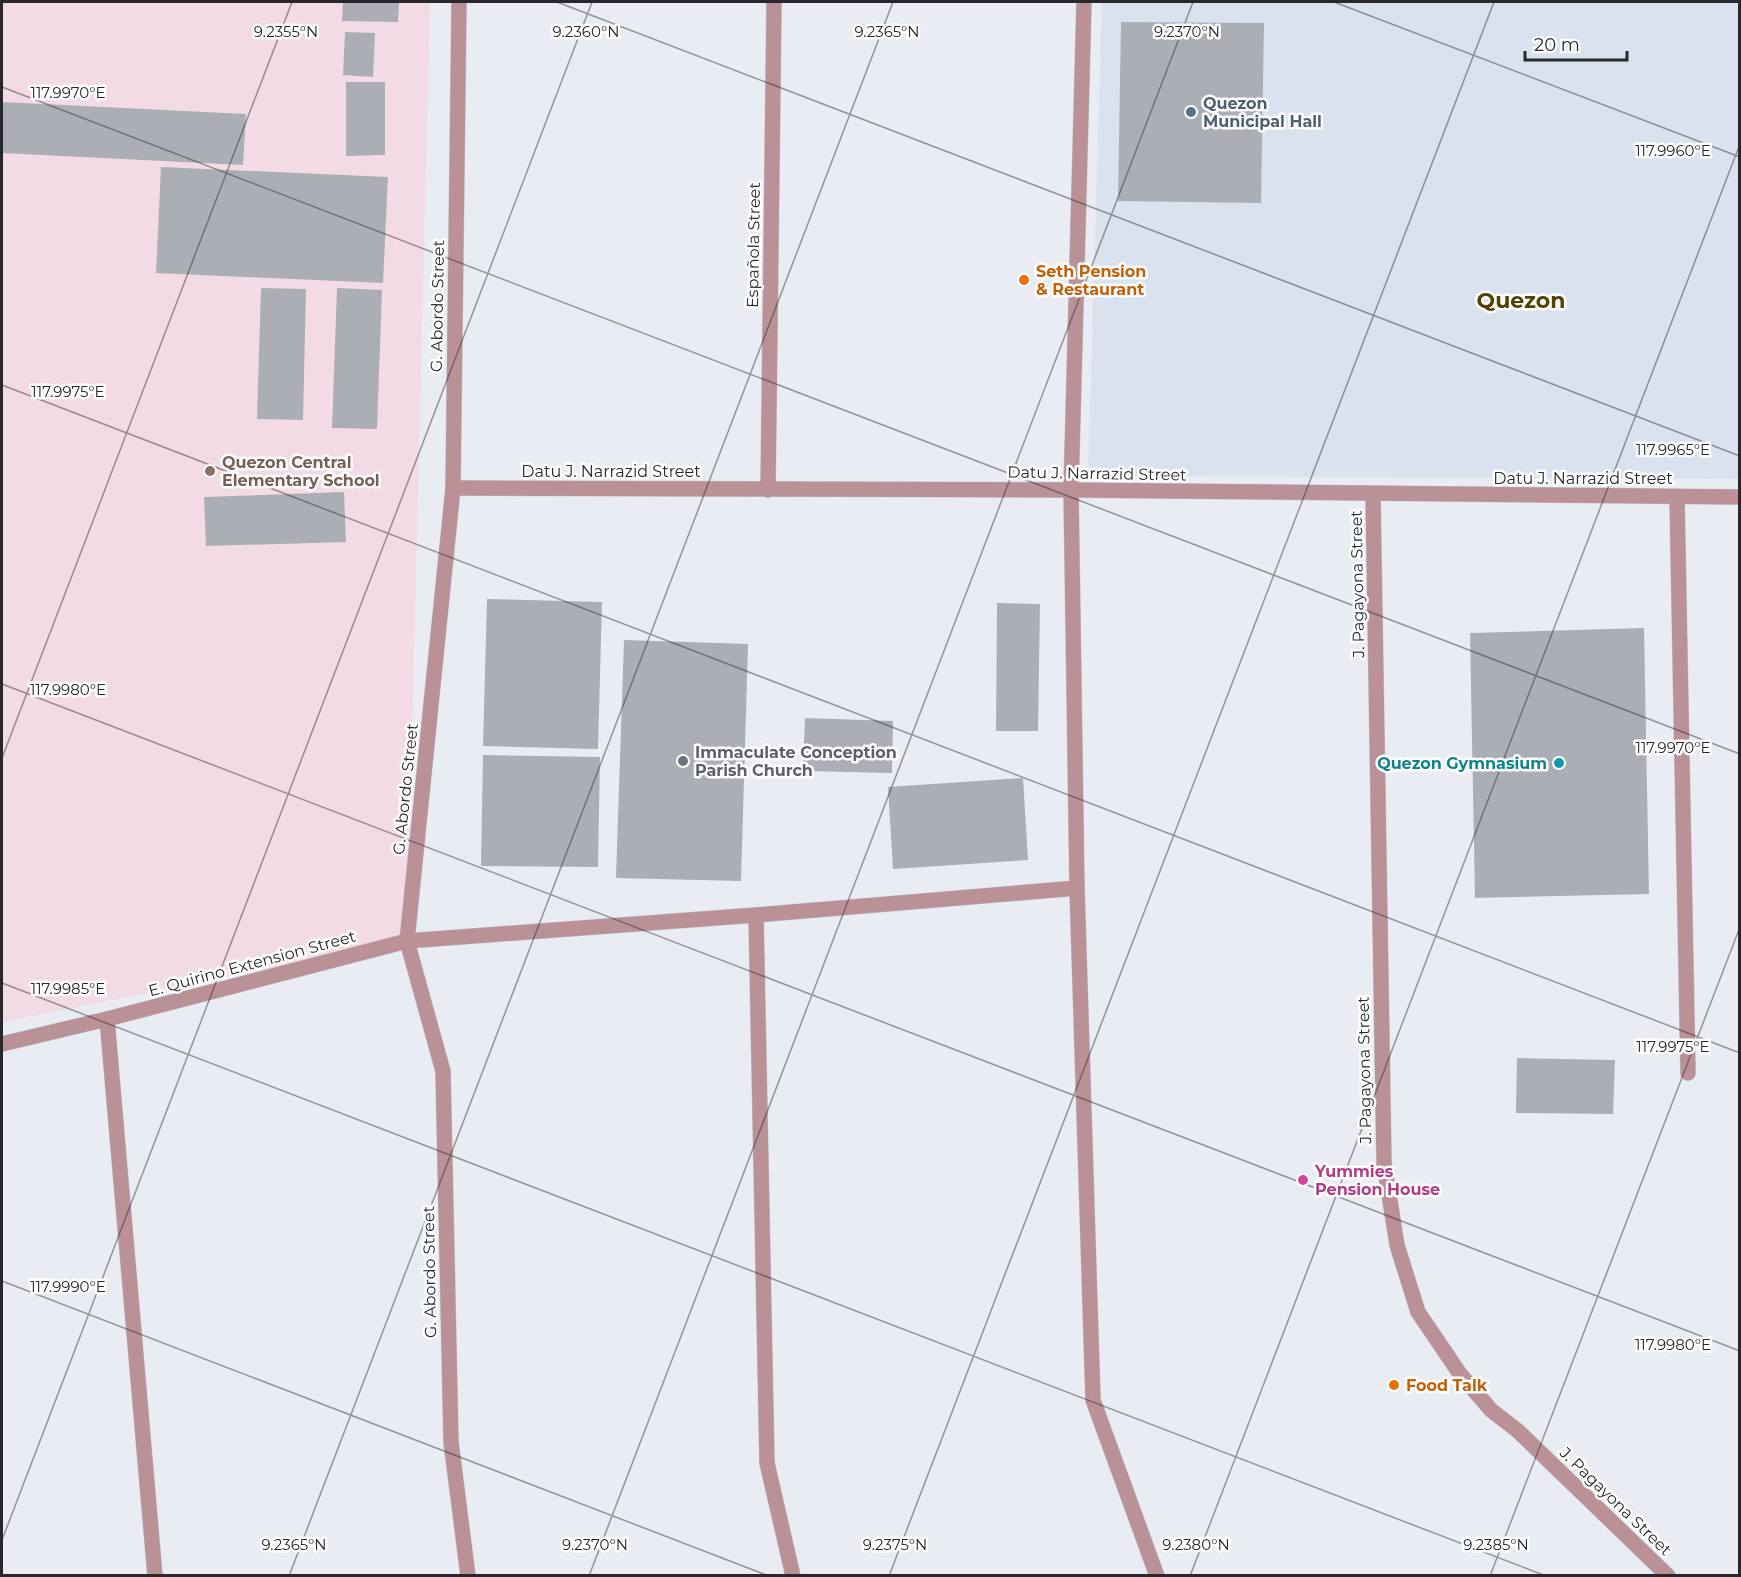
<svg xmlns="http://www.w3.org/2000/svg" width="1741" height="1577" font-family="Montserrat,sans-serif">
<rect width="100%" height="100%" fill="#e9edf3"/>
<!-- built -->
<path fill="#dae2ef" d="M1102,2h637v477l-651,-3z"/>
<!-- education -->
<path fill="#f3dbe6" d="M2,2h428l-23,939 -405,81z"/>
<!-- building -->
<g fill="#abafb5">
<path d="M343,2h56l-1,20 -56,-1z"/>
<path d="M1121,22l143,1 -3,180 -143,-2z"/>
<path d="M345,32l30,1 -2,44 -30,-2z"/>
<path d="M346,82h39v73l-39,1z"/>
<path d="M2,102l244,12 -3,51 -241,-12z"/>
<path d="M161,167l227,10 -5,106 -227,-10z"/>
<path d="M261,288l45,1 -3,131 -46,-1z"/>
<path d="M337,288l45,2 -5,139 -45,-1z"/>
<path d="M344,492l2,50 -140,4 -2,-49z"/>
<path d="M487,599l115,3 -4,147 -115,-3z"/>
<path d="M997,603l43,1 -2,127h-42z"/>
<path d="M1644,628l5,266 -174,4 -5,-265z"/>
<path d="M624,640l124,4 -7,237 -125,-3z"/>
<path d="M805,718l88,3 -1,52 -89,-2z"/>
<path d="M483,755l117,2 -2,110 -117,-1z"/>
<path d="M1023,778l5,82 -135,9 -5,-82z"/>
<path d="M1517,1058l98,2 -2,54 -97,-1z"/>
</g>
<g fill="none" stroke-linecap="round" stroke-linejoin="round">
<defs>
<path id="lane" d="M1677,497l11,576"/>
<g id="street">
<path d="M459,2l-6,486 -46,453 36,130 8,371 17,134"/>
<path d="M453,488l618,2 669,7"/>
<path d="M768,490l6,-488"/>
<path d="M1373,495l11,668 13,82 21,67 42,62 31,36 27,21 150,145"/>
<path d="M1077,888l16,512 64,176"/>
<path d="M756,915l11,548 26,113"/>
<path d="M107,1019l48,557"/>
<path d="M2,1044l105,-25 300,-78 349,-26 321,-27 -6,-398 13,-488"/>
</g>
</defs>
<!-- lane casing -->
<use href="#lane" stroke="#c6cacf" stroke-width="16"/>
<!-- street casing -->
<use href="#street" stroke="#c6cacf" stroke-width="16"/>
<!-- lane -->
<use href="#lane" stroke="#ba9196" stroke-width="15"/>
<!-- street -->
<use href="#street" stroke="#ba9196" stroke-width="15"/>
</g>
<!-- ticks -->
<path fill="none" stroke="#27282b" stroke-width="1.5" stroke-opacity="0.45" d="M557,2l1183,454M1334,2l406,155M2,87l1738,667M2,385l1738,668M2,684l1738,667M2,758l290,-756M2,983l1544,593M2,1281l767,295M2,1540l590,-1538M289,1576l604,-1574M589,1576l604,-1574M889,1576l605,-1574M1190,1576l550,-1432M1490,1576l250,-649"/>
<!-- markers -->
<circle fill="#5c6f8a" stroke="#fff" stroke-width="2" cx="1191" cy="112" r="6"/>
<g fill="#e8710a" stroke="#fff" stroke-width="2">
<circle cx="1024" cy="280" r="6"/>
<circle cx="1394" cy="1385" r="6"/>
</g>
<circle fill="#8d6e63" stroke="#fff" stroke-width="2" cx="210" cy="471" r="6"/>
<circle fill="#6b7280" stroke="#fff" stroke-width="2" cx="683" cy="761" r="6"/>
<circle fill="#0f9aa8" stroke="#fff" stroke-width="2" cx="1559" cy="763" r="6"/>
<circle fill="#d1479c" stroke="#fff" stroke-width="2" cx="1303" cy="1180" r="6"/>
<g text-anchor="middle" stroke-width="5" stroke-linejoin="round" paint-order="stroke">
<!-- service labels -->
<g font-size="16" font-weight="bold" fill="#4e5e75" stroke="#fff" text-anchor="start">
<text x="1203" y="109">Quezon<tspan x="1203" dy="18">Municipal Hall</tspan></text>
</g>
<!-- street labels -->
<g font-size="16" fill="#27282b" stroke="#fff">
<text transform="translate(753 245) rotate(-89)" y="6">Española Street</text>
<text transform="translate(437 306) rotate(-89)" y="6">G. Abordo Street</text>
<text x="611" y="477">Datu J. Narrazid Street</text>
<text transform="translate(1097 473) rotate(1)" y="6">Datu J. Narrazid Street</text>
<text x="1583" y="484">Datu J. Narrazid Street</text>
<text transform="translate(1357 584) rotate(-91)" y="6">J. Pagayona Street</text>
<text transform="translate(405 789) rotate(-84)" y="6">G. Abordo Street</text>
<text transform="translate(252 963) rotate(-15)" y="6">E. Quirino Extension Street</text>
<text transform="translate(1364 1070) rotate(-91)" y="6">J. Pagayona Street</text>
<text transform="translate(429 1272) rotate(-91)" y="6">G. Abordo Street</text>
<text transform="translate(1616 1501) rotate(44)" y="6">J. Pagayona Street</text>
</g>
<!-- food labels -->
<g font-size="16" font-weight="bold" fill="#c56008" stroke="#fff" text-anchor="start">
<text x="1036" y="277">Seth Pension<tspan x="1036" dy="18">&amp; Restaurant</tspan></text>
<text x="1406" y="1391">Food Talk</text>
</g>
<!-- education labels -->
<g font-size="16" font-weight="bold" fill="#785e54" stroke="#fff" text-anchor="start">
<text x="222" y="468">Quezon Central<tspan x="222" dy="18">Elementary School</tspan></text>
</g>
<!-- worship labels -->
<g font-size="16" font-weight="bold" fill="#5b616d" stroke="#fff" text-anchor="start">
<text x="695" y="758">Immaculate Conception<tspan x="695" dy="18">Parish Church</tspan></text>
</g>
<!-- culture labels -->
<g font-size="16" font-weight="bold" fill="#0d838f" stroke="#fff" text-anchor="end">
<text x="1547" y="769">Quezon Gymnasium</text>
</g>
<!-- hotel labels -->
<g font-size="16" font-weight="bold" fill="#b23c85" stroke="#fff" text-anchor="start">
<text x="1315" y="1177">Yummies<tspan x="1315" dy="18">Pension House</tspan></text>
</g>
<!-- district labels -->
<g font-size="22" font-weight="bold" fill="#534200" stroke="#fff">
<text x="1521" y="308">Quezon</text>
</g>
</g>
<g font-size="15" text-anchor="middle" fill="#27282b" stroke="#fff" stroke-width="5" stroke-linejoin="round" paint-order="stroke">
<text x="887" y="37">9.2365°N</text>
<text x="1187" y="37">9.2370°N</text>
<text x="286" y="37">9.2355°N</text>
<text x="586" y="37">9.2360°N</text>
<text x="68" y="98">117.9970°E</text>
<text x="1673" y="156">117.9960°E</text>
<text x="68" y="397">117.9975°E</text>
<text x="1673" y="455">117.9965°E</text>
<text x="68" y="695">117.9980°E</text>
<text x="1673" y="753">117.9970°E</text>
<text x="68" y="994">117.9985°E</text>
<text x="1673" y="1052">117.9975°E</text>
<text x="68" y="1292">117.9990°E</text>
<text x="1673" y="1350">117.9980°E</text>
<text x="294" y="1550">9.2365°N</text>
<text x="595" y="1550">9.2370°N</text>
<text x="895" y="1550">9.2375°N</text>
<text x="1196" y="1550">9.2380°N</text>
<text x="1496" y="1550">9.2385°N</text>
</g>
<!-- border -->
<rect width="1741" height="1577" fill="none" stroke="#27282b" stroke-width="6"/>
<!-- scale -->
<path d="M1525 51v9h102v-9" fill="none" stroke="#27282b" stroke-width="3"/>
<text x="1534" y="51" font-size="18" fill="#27282b" stroke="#ffffff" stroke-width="4.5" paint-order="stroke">20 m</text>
</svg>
